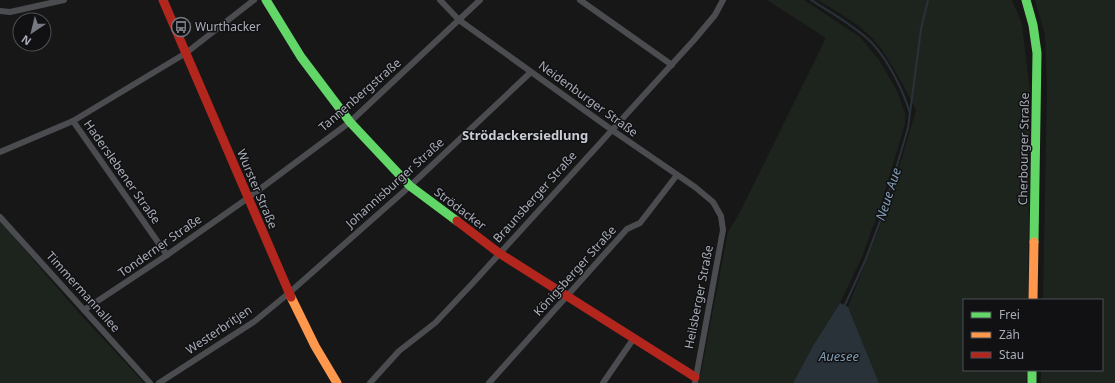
<svg xmlns="http://www.w3.org/2000/svg" width="1115" height="383" font-family="'Noto Sans',sans-serif">
<rect width="100%" height="100%" fill="#171717"/>
<!-- green -->
<g fill="#1d241e">
<path d="M767,0h37l56,37 19,23 18,31 8,22v11l-24,80 -19,53 -22,46 -27,43 -20,37h-94l29,-151 11,-18 87,-176z"/>
<path d="M818,0h194l10,24 8,68 -2,208h-64v70h63l-1,13h-147l-31,-76 39,-99 29,-98c-12,-23 -24,-48 -41,-69 -13,-15 -40,-31 -57,-41z"/>
<path d="M1035,0h80v383h-74v-13h61v-70h-59l4,-214 -2,-51z"/>
<path d="M0,221l78,91 66,71h-144z"/>
</g>
<!-- water -->
<path fill="#2a3239" d="M840,303l8,4 31,76h-86l20,-37z"/>
<g fill="none" stroke-linecap="round" stroke-linejoin="round">
<!-- stream -->
<g stroke="#2a3239" stroke-width="2">
<path d="M811,0c18,11 47,28 61,43 16,17 31,47 38,70"/>
<path d="M844,307l21,-46 17,-45 26,-88 13,-99 7,-29"/>
</g>
<!-- street -->
<g stroke="#4b4c50" stroke-width="6">
<path d="M440,0l19,20 153,110 83,57 18,15 8,14 2,14 -28,153"/>
<path d="M580,0l92,65"/>
<path d="M0,11l10,1 54,-12"/>
<path d="M73,121l94,134"/>
<path d="M0,152l73,-31 113,-68 68,-53"/>
<path d="M0,217l150,166"/>
<path d="M84,310l83,-55 81,-57 102,-76 130,-122"/>
<path d="M159,383l96,-62 34,-28 121,-107 121,-114"/>
<path d="M370,383l29,-32 36,-28 36,-38 223,-245 21,-25 8,-15"/>
<path d="M489,383l138,-154 13,-6 37,-48"/>
<path d="M603,383l31,-45"/>
</g>
<!-- fast -->
<g stroke="#63d668" stroke-width="9">
<path d="M266,0l35,57 49,65 60,64 47,35"/>
<path d="M1026,0l7,25 4,28 -3,189"/>
<path d="M1032,370v13"/>
</g>
<!-- slow -->
<g stroke="#ff974d" stroke-width="9">
<path d="M291,297l24,49 22,37"/>
<path d="M1033,300l1,-58"/>
</g>
<!-- jam -->
<g stroke="#b3261e" stroke-width="9">
<path d="M163,0l128,297"/>
<path d="M457,221l42,32 196,124"/>
</g>
</g>
<!-- icons -->
<defs>
<symbol id="bus-ring" viewBox="-11 -11 22 22"><circle r="9.5" fill="#111113" stroke="#757880" stroke-width="1.5"/><path d="M-5-6H5V4H4V6H2V4H-2V6H-4V4H-5ZM-3.5-4V0h7V-4ZM-3.5 1.2v1.5H-2V1.2ZM2 1.2v1.5H3.5V1.2Z" fill="#757880"/></symbol>
</defs>
<g fill-rule="evenodd">
<use href="#bus-ring" x="170" y="16" width="22" height="22"/>
</g>
<g text-anchor="middle" stroke-width="3" stroke-linejoin="round" paint-order="stroke">
<!-- poi labels -->
<g font-size="12" fill="#a8adb8" stroke="#111113" text-anchor="start">
<text x="195" y="31">Wurthacker</text>
</g>
<!-- street labels -->
<g font-size="12" fill="#a8adb8" stroke="#111113">
<text transform="translate(360 95) rotate(-41)" y="4">Tannenbergstraße</text>
<text transform="translate(588 99) rotate(36)" y="4">Neidenburger Straße</text>
<text transform="translate(1024 149) rotate(-89)" y="4">Cherbourger Straße</text>
<text transform="translate(122 172) rotate(55)" y="4">Haderslebener Straße</text>
<text transform="translate(395 183) rotate(-42)" y="4">Johannisburger Straße</text>
<text transform="translate(257 189) rotate(67)" y="4">Wurster Straße</text>
<text transform="translate(535 197) rotate(-48)" y="4">Braunsberger Straße</text>
<text transform="translate(460 209) rotate(37)" y="4">Strödacker</text>
<text transform="translate(160 246) rotate(-35)" y="4">Tonderner Straße</text>
<text transform="translate(575 271) rotate(-48)" y="4">Königsberger Straße</text>
<text transform="translate(83 292) rotate(48)" y="4">Timmermannallee</text>
<text transform="translate(699 297) rotate(-79)" y="4">Heilsberger Straße</text>
<text transform="translate(219 330) rotate(-34)" y="4">Westerbritjen</text>
</g>
<!-- neighbourhood labels -->
<g font-size="13" font-weight="bold" fill="#c9ccd4" stroke="#111113">
<text x="525" y="140">Strödackersiedlung</text>
</g>
<!-- water labels -->
<g font-size="13" font-style="italic" fill="#7f9bb3" stroke="#111113">
<text transform="translate(888 194) rotate(-72)" y="5">Neue Aue</text>
<text x="839" y="361">Auesee</text>
</g>
</g>
<!-- legend -->
<rect x="963" y="299" width="140" height="72" fill="#111113" stroke="#4d4f55"/>
<rect x="971" y="312" width="20" height="6" fill="#63d668" stroke="#4d4f55"/>
<text x="999" y="319" font-size="12" fill="#a8adb8">Frei</text>
<rect x="971" y="332" width="20" height="6" fill="#ff974d" stroke="#4d4f55"/>
<text x="999" y="339" font-size="12" fill="#a8adb8">Zäh</text>
<rect x="971" y="352" width="20" height="6" fill="#b3261e" stroke="#4d4f55"/>
<text x="999" y="359" font-size="12" fill="#a8adb8">Stau</text>
<!-- north arrow -->
<g transform="translate(32 32) rotate(215)"><circle r="19" fill="#111113" stroke="#4d4f55"/>
<path d="M0-3L7 15L0 10L-7 15Z" fill="#757880"/>
<text y="-6" font-size="11" font-weight="bold" text-anchor="middle" fill="#a8adb8">N</text>
</g>
</svg>
